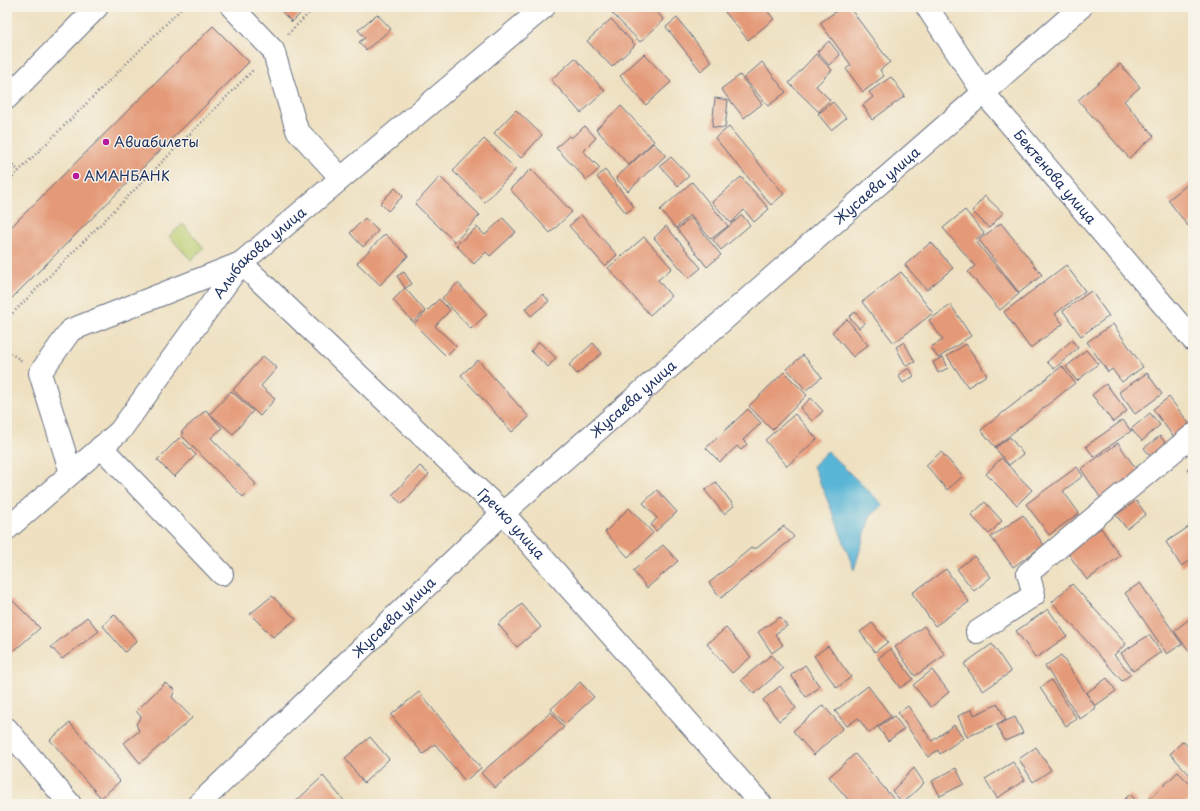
<svg xmlns="http://www.w3.org/2000/svg" width="1200" height="811" font-family="'Playpen Sans',sans-serif">
<rect width="100%" height="100%" fill="#f7f3e8"/>
<filter id="ink" filterUnits="userSpaceOnUse"><feTurbulence type="fractalNoise" baseFrequency=".025" numOctaves="2"/><feDisplacementMap in="SourceGraphic" scale="8" xChannelSelector="R" yChannelSelector="G"/><feConvolveMatrix kernelMatrix="1 2 1 2 8 2 1 2 1" color-interpolation-filters="sRGB"/></filter>
<filter id="wash" filterUnits="userSpaceOnUse"><feTurbulence type="fractalNoise" baseFrequency=".012" numOctaves="4" result="noise"/><feDisplacementMap in="SourceGraphic" scale="16" xChannelSelector="R" yChannelSelector="G"/><feGaussianBlur stdDeviation="0.9" result="paint"/><feColorMatrix in="noise" values="0 0 0 0 0 0 0 0 0 0 0 0 0 0 0 0 0 1.4 0 .05"/><feComposite in="paint" operator="in"/></filter>
<g filter="url(#wash)">
<rect width="100%" height="100%" fill="#eee0c0"/>
<!-- green -->
<path fill="#bbce71" stroke="#6b7e68" d="M183,224l21,24 -13,12 -22,-24z"/>
<!-- water -->
<path fill="#59b5d6" stroke="#3a729a" d="M827,451l56,54 -13,12 -16,53 -20,-54 -21,-50z"/>
<g id="blocks">
<!-- building -->
<g fill="#e49a78">
<path d="M277,7h30l-15,15z"/>
<path d="M619,7h33l12,13 -24,22 -28,-29z"/>
<path d="M721,7h31l3,3 4,-3h5l10,12 -26,21z"/>
<path d="M842,7h7l41,55 -10,8 4,6 -21,16 -17,-23 5,-4 -31,-42z"/>
<path d="M377,14l14,15 -25,21 -7,-8 6,-4 -7,-8z"/>
<path d="M677,18l35,44 -11,9 -35,-44z"/>
<path d="M611,19l24,26 -23,22 -25,-26z"/>
<path d="M213,26l36,36 -242,241v-72z"/>
<path d="M829,41l11,14 -11,10 -12,-13z"/>
<path d="M644,54l27,28 -25,23 -26,-29z"/>
<path d="M816,54l16,16 -16,16 14,14 -11,12 -30,-29z"/>
<path d="M575,58l30,33 -24,22 -30,-33z"/>
<path d="M762,62l24,30 -18,14 -24,-28z"/>
<path d="M1120,64l20,23 -16,14 30,35 -25,22 -51,-58z"/>
<path d="M740,75l22,29 -18,14 -23,-29z"/>
<path d="M891,77l14,19 -33,24 -9,-15 10,-8 -4,-5z"/>
<path d="M715,98l13,2 -3,28 -13,-1z"/>
<path d="M833,102l13,16 -15,12 -13,-16z"/>
<path d="M621,106l33,35 -25,24 -33,-36z"/>
<path d="M516,110l26,25 -21,23 -27,-25z"/>
<path d="M585,126l11,12 -13,13 17,17 -13,12 -31,-32 13,-12 2,2z"/>
<path d="M729,127l55,67 -13,11 -56,-67z"/>
<path d="M484,139l32,30 -31,33 -32,-31z"/>
<path d="M653,143l13,12 -38,36 -12,-13z"/>
<path d="M671,157l18,19 -11,10 -18,-20z"/>
<path d="M531,169l41,43 -22,21 -40,-44z"/>
<path d="M605,170l29,37 -8,6 -29,-36z"/>
<path d="M440,177l40,38 -25,27 -40,-38z"/>
<path d="M741,177l28,32 -15,13 -10,-12 -13,13 -19,-21z"/>
<path d="M1193,180v42l-5,4 -20,-26z"/>
<path d="M692,182l36,44 -17,13 -21,-24 -14,13 -16,-18z"/>
<path d="M395,188l8,8 -15,15 -8,-8z"/>
<path d="M985,196l18,17 -14,15 -17,-17z"/>
<path d="M965,210l19,23 -9,7 44,54 -19,16 -32,-38 7,-6 -32,-38z"/>
<path d="M581,215l36,40 -12,11 -36,-40z"/>
<path d="M742,215l8,10 -29,25 -8,-10z"/>
<path d="M365,218l13,13 -15,16 -13,-14z"/>
<path d="M503,218l13,14 -26,24 -4,-4 -12,12 -18,-19 21,-18 8,8z"/>
<path d="M691,218l30,37 -14,12 -30,-38z"/>
<path d="M1001,223l41,52 -23,18 -40,-53z"/>
<path d="M666,226l35,42 -12,10 -35,-40z"/>
<path d="M385,234l23,22 -28,29 -23,-22z"/>
<path d="M644,237l28,31 -14,12 13,16 -21,19 -42,-47z"/>
<path d="M931,242l22,26 -26,22 -22,-25z"/>
<path d="M1066,265l19,26 -30,23 8,10 -33,24 -26,-36z"/>
<path d="M404,272l8,12 -7,4 -8,-12z"/>
<path d="M901,272l32,41 -39,30 -32,-41z"/>
<path d="M458,283l29,31 -16,15 -29,-31z"/>
<path d="M405,288l20,23 -12,11 -20,-22z"/>
<path d="M1091,291l18,25 -28,20 -18,-25z"/>
<path d="M543,294l6,7 -18,15 -6,-7z"/>
<path d="M439,299l11,11 -15,16 21,20 -10,10 -32,-32z"/>
<path d="M951,305l20,31 -33,22 -7,-11 12,-7 -14,-20z"/>
<path d="M855,312l10,11 -6,5 -10,-11z"/>
<path d="M847,319l21,26 -15,12 -21,-25z"/>
<path d="M1113,324l30,43 -21,15 -10,-13 -4,3 -21,-30z"/>
<path d="M1072,340l6,8 -24,21 -7,-7z"/>
<path d="M539,342l17,16 -8,9 -17,-16z"/>
<path d="M904,342l11,20 -9,4 -10,-19z"/>
<path d="M593,343l9,10 -25,21 -8,-9z"/>
<path d="M966,344l21,31 -19,12 -21,-31z"/>
<path d="M1086,350l12,14 -21,17 -11,-14z"/>
<path d="M803,355l19,22 -16,13 -19,-21z"/>
<path d="M263,356l14,12 -16,18 14,13 -15,17 -27,-26z"/>
<path d="M943,357l5,11 -10,5 -5,-11z"/>
<path d="M478,360l51,57 -17,15 -51,-57z"/>
<path d="M1062,366l13,17 -80,64 -14,-17z"/>
<path d="M909,368l5,8 -11,7 -5,-8z"/>
<path d="M784,372l23,23 -35,35 -23,-24z"/>
<path d="M1147,373l15,21 -27,20 -16,-22z"/>
<path d="M1106,384l21,27 -14,11 -21,-27z"/>
<path d="M231,391l22,20 -20,23 -23,-20z"/>
<path d="M1169,397l22,29 -16,13 -22,-30z"/>
<path d="M811,398l12,13 -11,10 -12,-13z"/>
<path d="M748,409l13,14 -18,17 4,4 -6,6 -4,-4 -17,16 -14,-14z"/>
<path d="M206,410l16,18 -11,10 45,46 -13,13 -62,-62 2,-2 -2,-1z"/>
<path d="M1150,413l10,12 -18,16 -11,-12z"/>
<path d="M795,414l22,25 -30,27 -22,-26z"/>
<path d="M1123,420l8,11 -37,26 -8,-11z"/>
<path d="M1160,436l8,10 -16,12 -8,-10z"/>
<path d="M1010,437l13,17 -14,11 -14,-17z"/>
<path d="M179,438l17,17 -22,22 -17,-17z"/>
<path d="M1118,443l21,30 -37,27 -21,-31z"/>
<path d="M941,452l22,24 -16,14 -21,-25z"/>
<path d="M1001,458l31,32 -15,15 -31,-31z"/>
<path d="M1193,464v13l-6,-8z"/>
<path d="M420,466l9,8 -27,30 -10,-9z"/>
<path d="M1077,467l6,9 -20,15 16,22 -30,22 -23,-31z"/>
<path d="M716,482l18,24 -10,8 -19,-24z"/>
<path d="M657,490l20,22 -21,19 -5,-6 6,-7 -14,-15z"/>
<path d="M1136,501l10,13 -19,15 -11,-14z"/>
<path d="M985,502l17,19 -13,13 -18,-19z"/>
<path d="M629,508l24,25 -25,24 -23,-25z"/>
<path d="M1023,515l21,30 -31,22 -22,-30z"/>
<path d="M1193,524v35l-12,7 -15,-24z"/>
<path d="M784,526l10,11 -73,61 -12,-15 42,-35h6z"/>
<path d="M1101,528l19,28 -33,24 -20,-28z"/>
<path d="M663,545l15,16 -31,27 -14,-17z"/>
<path d="M974,556l17,21 -17,14 -17,-22z"/>
<path d="M946,569l23,33 -34,24 -23,-33z"/>
<path d="M1140,583l42,61 -15,10 -42,-61z"/>
<path d="M1072,584l54,60 -12,11 17,19 -9,7 -70,-79z"/>
<path d="M272,596l24,23 -23,18 -23,-23z"/>
<path d="M11,599l29,29 -33,29v-54z"/>
<path d="M522,604l19,23 -24,20 -19,-23z"/>
<path d="M1048,609l19,27 -31,22 -20,-27z"/>
<path d="M114,614l23,27 -12,11 -22,-26z"/>
<path d="M1193,616v40l-19,-25z"/>
<path d="M87,617l12,14 -37,28 -11,-12z"/>
<path d="M780,617l7,9 -12,8 8,11 -11,8 -14,-21z"/>
<path d="M872,623l16,19 -13,10 -15,-20z"/>
<path d="M924,626l21,29 -30,21 -20,-29z"/>
<path d="M726,628l25,29 -19,16 -25,-29z"/>
<path d="M1149,635l12,17 -28,19 -12,-18z"/>
<path d="M992,644l19,28 -28,19 -19,-27z"/>
<path d="M828,646l23,31 -14,11 -23,-32z"/>
<path d="M891,649l22,30 -13,9 -22,-30z"/>
<path d="M771,655l12,14 -29,25 -13,-14z"/>
<path d="M1061,655l35,53 -16,11 -35,-53z"/>
<path d="M805,665l15,22 -14,10 -15,-22z"/>
<path d="M932,670l17,22 -18,15 -18,-22z"/>
<path d="M1107,678l9,13 -21,15 -9,-13z"/>
<path d="M1051,680l26,39 -11,7 -26,-38z"/>
<path d="M580,682l14,15 -29,27 -14,-15z"/>
<path d="M165,683l10,7 -3,7 20,21 -52,45 -16,-20 15,-12 -3,-7 5,-7 -5,-6z"/>
<path d="M780,686l16,22 -17,13 -16,-21z"/>
<path d="M868,686l23,30 -22,17 -11,-15 -11,8 -12,-15z"/>
<path d="M419,692l62,76 -16,13 -30,-37 -12,10 -32,-39z"/>
<path d="M998,704l8,16 -39,17 -9,-21 14,-7 2,6z"/>
<path d="M823,705l20,23 -29,27 -21,-24z"/>
<path d="M908,706l24,35 22,-16 9,13 -23,16 -2,-4 -10,7 -30,-44z"/>
<path d="M551,712l13,15 -69,61 -14,-15z"/>
<path d="M894,716l10,13 -16,12 -10,-14z"/>
<path d="M1015,717l8,16 -18,8 -8,-16z"/>
<path d="M70,723l50,58 -19,17 -51,-58z"/>
<path d="M370,737l19,22 -25,24 -19,-25z"/>
<path d="M1183,741l10,11v26l-23,-24z"/>
<path d="M1036,747l15,23 -18,12 -14,-23z"/>
<path d="M855,754l43,50h-46l-23,-27z"/>
<path d="M1013,762l12,18 -28,18 -12,-19z"/>
<path d="M914,768l10,15 -21,20 -11,-12z"/>
<path d="M956,768l8,16 -24,12 -8,-15z"/>
<path d="M1178,772l15,15v10l-8,7h-34l-3,-4z"/>
<path d="M323,776l24,28h-54z"/>
<path d="M1130,794l9,10h-19z"/>
</g>
</g>
</g>
<g filter="url(#ink)">
<use href="#blocks" fill-opacity="0" stroke="#656d80" stroke-width="1"/>
<g fill="none" stroke-linecap="round" stroke-linejoin="round">
<defs>
<g id="minor">
<path d="M232,7l41,43 24,80 44,48"/>
<path id="s1" d="M927,7l56,85 210,248"/>
<path d="M101,447l121,127"/>
<path id="s2" d="M71,473l-31,-100 31,-43 170,-67 262,250 258,291"/>
<path id="s3" d="M7,529l113,-98 121,-168 303,-256"/>
<path d="M977,632l57,-37 -6,-22 165,-138"/>
<path d="M7,729l63,75"/>
<path id="s4" d="M199,804l304,-291 578,-506"/>
</g>
<path id="highway" d="M7,98l90,-91"/>
</defs>
<!-- minor casing -->
<use href="#minor" stroke="#656d80" stroke-width="24"/>
<!-- highway casing -->
<use href="#highway" stroke="#656d80" stroke-width="24"/>
<!-- path -->
<g stroke="#656d80" stroke-width="2.5" stroke-dasharray="1 3" stroke-linecap="butt">
<path d="M288,34l27,-27"/>
<path d="M7,160l12,11"/>
<path d="M7,183l176,-176"/>
<path d="M7,319l247,-250"/>
<path d="M7,351l15,10"/>
</g>
<!-- minor -->
<use href="#minor" stroke="#fff" stroke-width="22"/>
<!-- highway -->
<use href="#highway" stroke="#fff" stroke-width="22"/>
</g>
</g>
<!-- markers -->
<g fill="#b5179e" stroke="#f7f3e8" stroke-width="1.5">
<circle cx="106" cy="142" r="4"/>
<circle cx="76" cy="176" r="4"/>
</g>
<g text-anchor="middle" stroke-width="3" stroke-linejoin="round" paint-order="stroke">
<!-- poi labels -->
<g font-size="14" fill="#1b2f5e" stroke="#f7f3e8" text-anchor="start">
<text x="114" y="147">Авиабилеты</text>
<text x="84" y="181">АМАНБАНК</text>
</g>
<!-- street labels -->
<g font-size="14" fill="#1b2f5e" stroke="#f7f3e8">
<text dy="5" stroke="none"><textPath href="#s1" startOffset="213">Бектенова улица</textPath></text>
<text dy="5" stroke="none"><textPath href="#s4" startOffset="918">Жусаева улица</textPath></text>
<text dy="5" stroke="none"><textPath href="#s3" startOffset="377">Алыбакова улица</textPath></text>
<text dy="5" stroke="none"><textPath href="#s4" startOffset="594">Жусаева улица</textPath></text>
<text dy="5" stroke="none"><textPath href="#s2" startOffset="716">Гречко улица</textPath></text>
<text dy="5" stroke="none"><textPath href="#s4" startOffset="270">Жусаева улица</textPath></text>
</g>
</g>
<!-- margin -->
<rect width="1200" height="811" fill="none" stroke="#f7f3e8" stroke-width="24"/>
</svg>
